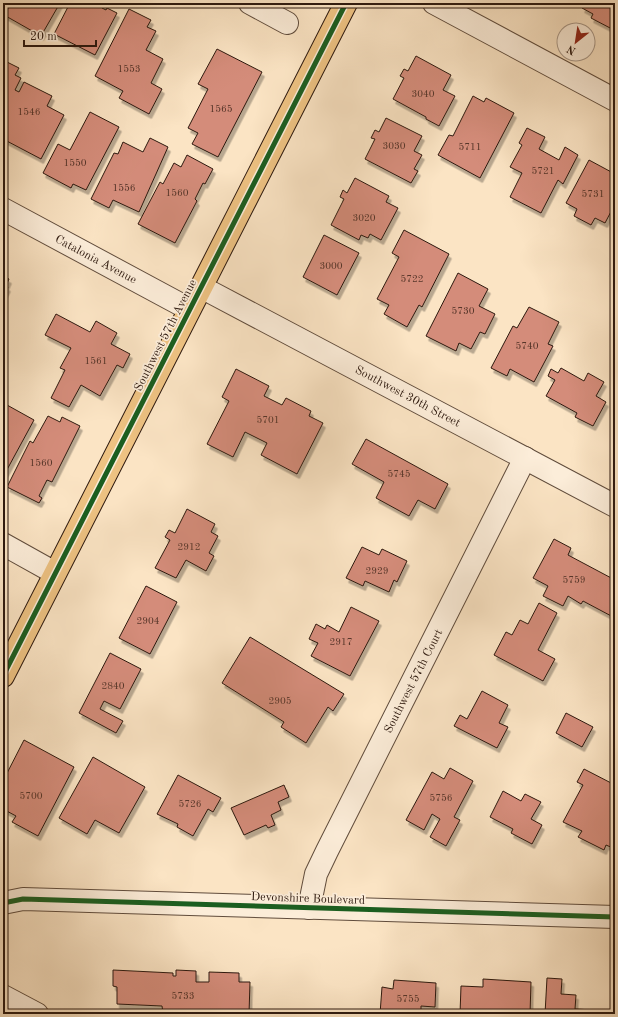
<svg xmlns="http://www.w3.org/2000/svg" width="618" height="1017" font-family="'Old Standard TT',serif">
<defs>
<filter id="shadow"><feDropShadow dx="2.5" dy="4.5" stdDeviation="0" flood-color="#0004"/></filter>
</defs>
<rect width="100%" height="100%" fill="#fbe4c4"/>
<filter id="stains"><feTurbulence type="fractalNoise" baseFrequency=".005" numOctaves="4"/><feColorMatrix values="0 0 0 0 .2 0 0 0 0 .09 0 0 0 0 .02 0 0 0 .5 -.17"/></filter>
<radialGradient id="worn" r=".72"><stop offset=".6" stop-color="#630" stop-opacity="0"/><stop offset="1" stop-color="#630" stop-opacity=".3"/></radialGradient>
<!-- building -->
<g fill="#d48c7a" stroke="#2d190f" filter="url(#shadow)">
<path d="M11,3h49l-19,33 -37,-21z"/>
<path d="M70,3h35l-3,5 4,2 1,-2 10,5 -22,42 -41,-21z"/>
<path d="M585,3h30v21l-3,5 -21,-11 2,-4 -11,-6z"/>
<path d="M129,9l22,11 -4,7 9,4 -10,19 17,9 -12,24 11,6 -13,25 -30,-16 4,-7 -28,-15z"/>
<path d="M217,49l45,23 -44,85 -26,-13 6,-11 -10,-5 20,-39 -10,-5z"/>
<path d="M416,56l35,19 -8,15 12,6 -16,30 -13,-7v-2l-33,-18 11,-21 -4,-2 4,-7 4,2z"/>
<path d="M3,60l16,8 -4,7 6,3 -6,12 4,2 5,-10 28,14 -5,10 17,9 -23,44 -38,-20z"/>
<path d="M473,96l11,6 2,-4 28,15 -34,65 -42,-23 11,-20 4,1z"/>
<path d="M90,112l29,15 -33,63 -13,-6 -2,4 -28,-15 15,-29 12,6z"/>
<path d="M386,118l36,18 -8,15 8,4 -8,14 4,2 -7,12 -46,-24 10,-20 -4,-1 4,-8 4,2z"/>
<path d="M527,128l18,9 -6,12 20,11 6,-13 13,8 -15,29 -5,-4 -17,33 -31,-16 12,-24 -12,-6 12,-22 -3,-2z"/>
<path d="M150,138l18,9 -29,65 -26,-12 -4,8 -18,-9 23,-46 4,1 5,-12 20,10z"/>
<path d="M187,155l26,14 -8,15 -2,-1 -8,16 2,2 -22,42 -37,-19 22,-42 3,2 11,-21 7,4z"/>
<path d="M589,160l26,14 -3,8 3,2v20l-10,19 -10,-5 -4,7 -17,-9 3,-7 -11,-6z"/>
<path d="M355,178l34,18 -3,6 12,6 -17,32 -11,-6 -2,4 -7,-3 -2,5 -28,-15 13,-26 -4,-2 3,-7 4,3z"/>
<path d="M404,230l45,24 -27,53 -3,-2 -12,22 -23,-13 5,-9 -12,-6 22,-42 -7,-4z"/>
<path d="M324,235l35,18 -22,42 -34,-18z"/>
<path d="M458,273l30,16 -9,17 16,8 -10,20 -5,-2 -9,17 -12,-6 -3,8 -30,-15z"/>
<path d="M3,276l6,3 -3,7 2,1 -5,10z"/>
<path d="M529,307l30,15 -11,22 5,2 -19,36 -24,-13 -3,7 -16,-8 22,-42 4,2z"/>
<path d="M56,314l34,18 6,-11 21,12 -6,11 19,10 -7,14 -6,-3 -17,31 -19,-11 -12,22 -18,-9 14,-28 -5,-2 11,-20 -26,-13z"/>
<path d="M561,368l23,13 4,-8 16,9 -8,14 10,6 -13,24 -18,-9 2,-4 -31,-17 9,-16 -7,-4 3,-7 7,4z"/>
<path d="M236,369l33,17 -5,10 18,9 4,-7 25,13 -2,5 14,7 -26,51 -36,-19 6,-12 -22,-11 -12,25 -26,-13 22,-43 -7,-4z"/>
<path d="M7,405l27,15 -31,57v-68h2z"/>
<path d="M48,416l12,6 2,-5 18,9 -28,56 -5,-2 -8,16 3,2 -3,5 -32,-16 23,-46 3,2z"/>
<path d="M366,439l82,45 -13,25 -17,-9 -9,16 -33,-18 8,-16 -32,-18z"/>
<path d="M187,509l28,15 -4,8 7,4 -9,17 5,3 -8,15 -20,-11 -10,18 -21,-10 15,-28 -5,-3 4,-7 6,3z"/>
<path d="M554,539l17,9 -3,7 47,25v38l-32,-17 -2,3 -13,-8 -5,10 -20,-10 5,-10 -15,-8z"/>
<path d="M362,547l17,8 3,-6 25,12 -10,21 -3,-2 -5,12 -24,-11 -2,5 -17,-8z"/>
<path d="M146,586l31,16 -27,52 -31,-16z"/>
<path d="M539,603l18,10 -19,37 17,9 -12,22 -49,-26 12,-23 6,3 8,-15 8,4z"/>
<path d="M351,607l28,14 -29,55 -39,-20 7,-13 -9,-4 7,-15 9,5 2,-4 12,7z"/>
<path d="M250,637l94,57 -11,17 -5,-4 -22,36 -25,-16 3,-5 -62,-39z"/>
<path d="M110,653l31,16 -21,40 -16,-8 -4,8 23,12 -7,12 -37,-20z"/>
<path d="M482,691l26,14 -9,18 9,4 -11,21 -43,-22 6,-11 7,4z"/>
<path d="M566,713l27,14 -11,20 -26,-14z"/>
<path d="M24,740l50,27 -36,69 -26,-14 4,-6 -13,-7v-28z"/>
<path d="M93,757l52,30 -26,46 -24,-13 -8,14 -28,-16z"/>
<path d="M450,768l23,13 -19,36 6,3 -14,26 -16,-9 10,-18 -8,-5 -8,16 -18,-10 26,-48 12,7z"/>
<path d="M584,769l31,16v58l-2,5 -7,-3 -2,5 -26,-13 4,-6 -19,-9 20,-37 -6,-3z"/>
<path d="M178,775l43,23 -8,14 -5,-3 -15,27 -16,-9 1,-3 -21,-10z"/>
<path d="M284,785l5,12 -11,5 3,8 -10,5 4,10 -7,3 -2,-3 -22,10 -13,-27z"/>
<path d="M503,791l18,10 4,-7 16,8 -10,17 11,6 -10,19 -21,-11 2,-4 -23,-12z"/>
<path d="M113,970l60,3v3h3v-6l20,1v11h13v-10l30,1v9h11l-1,32h-71l-15,-1 -1,-7 -45,-2v-17l-4,-1z"/>
<path d="M547,978l15,1 -1,15 15,1 -1,14 19,1 -1,4h-48z"/>
<path d="M483,979l48,3 -1,32h-70l1,-28 22,1z"/>
<path d="M394,980l42,3 -1,24 -14,-1v8h-41l2,-27 11,2z"/>
</g>
<g fill="none" stroke-linecap="round" stroke-linejoin="round">
<defs>
<g id="minor">
<path d="M250,3l37,20"/>
<path d="M434,3l181,97"/>
<path d="M3,209l186,100"/>
<path d="M201,287l414,219"/>
<path d="M3,544l52,29"/>
<path d="M3,903l20,-4 592,18"/>
<path d="M309,908l7,-34 11,-23 198,-393"/>
<path d="M3,996l34,18"/>
</g>
<path id="major" d="M3,676l343,-673"/>
</defs>
<!-- minor casing -->
<use href="#minor" stroke="#604c3c" stroke-width="24"/>
<!-- major casing -->
<use href="#major" stroke="#2d190f" stroke-width="24"/>
<!-- minor -->
<use href="#minor" stroke="#fcedd9" stroke-width="22"/>
<!-- major -->
<use href="#major" stroke="#eec282" stroke-width="22"/>
<defs>
<g id="cycleway">
<path d="M3,676l343,-673"/>
<path d="M3,903l20,-4 592,18"/>
</g>
</defs>
<!-- cycleway casing -->
<use href="#cycleway" stroke="#fcedd9" stroke-width="8"/>
<!-- cycleway -->
<use href="#cycleway" stroke="#1b5e20" stroke-width="5"/>
</g>
<g text-anchor="middle" stroke-width="3.5" stroke-linejoin="round" paint-order="stroke">
<!-- number labels -->
<g font-size="10" fill="#57362a">
<text x="129" y="72">1553</text>
<text x="423" y="97">3040</text>
<text x="221" y="112">1565</text>
<text x="29" y="115">1546</text>
<text x="394" y="149">3030</text>
<text x="470" y="150">5711</text>
<text x="75" y="166">1550</text>
<text x="543" y="174">5721</text>
<text x="124" y="191">1556</text>
<text x="177" y="196">1560</text>
<text x="593" y="197">5731</text>
<text x="364" y="221">3020</text>
<text x="331" y="269">3000</text>
<text x="412" y="282">5722</text>
<text x="463" y="314">5730</text>
<text x="527" y="349">5740</text>
<text x="96" y="364">1561</text>
<text x="268" y="423">5701</text>
<text x="41" y="466">1560</text>
<text x="399" y="477">5745</text>
<text x="189" y="550">2912</text>
<text x="377" y="574">2929</text>
<text x="574" y="583">5759</text>
<text x="148" y="624">2904</text>
<text x="341" y="645">2917</text>
<text x="113" y="689">2840</text>
<text x="280" y="704">2905</text>
<text x="31" y="799">5700</text>
<text x="441" y="801">5756</text>
<text x="190" y="807">5726</text>
<text x="183" y="999">5733</text>
<text x="408" y="1002">5755</text>
</g>
<!-- street labels -->
<g font-size="12" fill="#2d190f" stroke="#fcedd9">
<text transform="translate(96 259) rotate(28)" y="4">Catalonia Avenue</text>
<text transform="translate(165 335) rotate(-63)" y="4">Southwest 57th Avenue</text>
<text transform="translate(408 396) rotate(28)" y="4">Southwest 30th Street</text>
<text transform="translate(413 681) rotate(-63)" y="4">Southwest 57th Court</text>
<text transform="translate(308 898) rotate(2)" y="4">Devonshire Boulevard</text>
</g>
</g>
<!-- margin -->
<rect width="618" height="1017" fill="none" stroke="#fbe4c4" stroke-width="16"/>
<rect x="4" y="4" width="610" height="1009" fill="none" stroke="#2d190f" stroke-width="2"/>
<rect x="8" y="8" width="602" height="1001" fill="none" stroke="#2d190f"/>
<!-- north arrow -->
<g transform="translate(576 42) rotate(210)"><circle r="19" fill="#fcedd9" stroke="#a99888"/>
<path d="M0-3L7 15L0 10L-7 15Z" fill="#8f2418"/>
<text y="-6" font-size="11" font-weight="bold" text-anchor="middle" fill="#2d190f">N</text>
</g>
<!-- scale -->
<path d="M24 40v6h72v-6" fill="none" stroke="#2d190f" stroke-width="2"/>
<text x="30" y="40" font-size="12" fill="#2d190f" stroke="#fcedd9" stroke-width="3" paint-order="stroke">20 m</text>
<rect width="100%" height="100%" filter="url(#stains)"/>
<rect width="100%" height="100%" fill="url(#worn)"/>
</svg>
